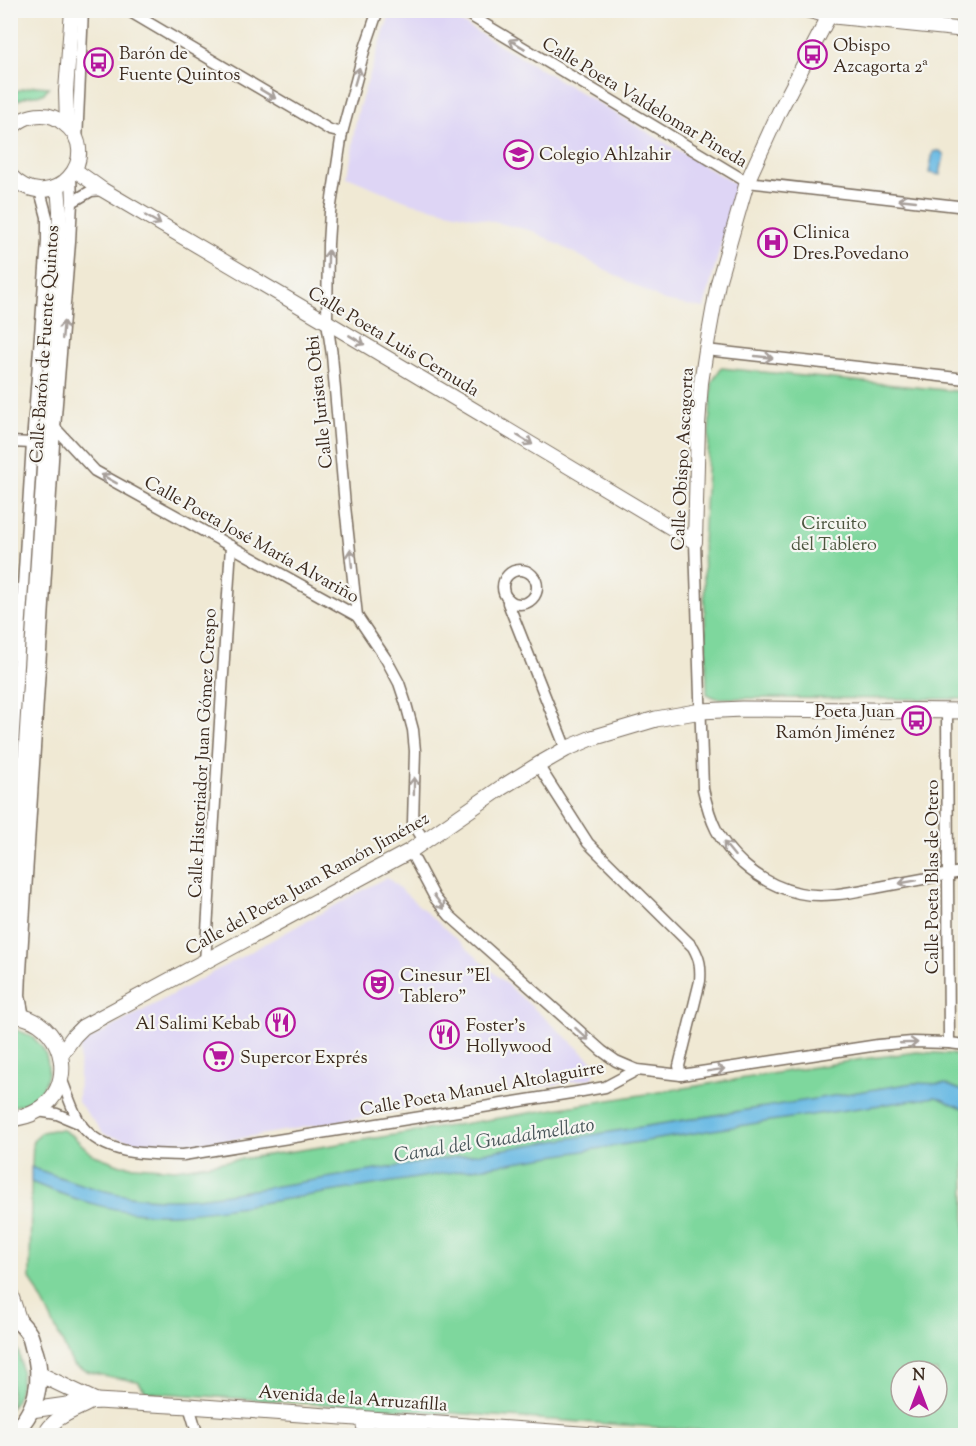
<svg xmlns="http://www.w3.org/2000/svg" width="976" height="1446" font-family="'Sorts Mill Goudy',serif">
<rect width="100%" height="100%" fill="#f6f6f2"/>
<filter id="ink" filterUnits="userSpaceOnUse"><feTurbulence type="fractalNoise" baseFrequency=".0167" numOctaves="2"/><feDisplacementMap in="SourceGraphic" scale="12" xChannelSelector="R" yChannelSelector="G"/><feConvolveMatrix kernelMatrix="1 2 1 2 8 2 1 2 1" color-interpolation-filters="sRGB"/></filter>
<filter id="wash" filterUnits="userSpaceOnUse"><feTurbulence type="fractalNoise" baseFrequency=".008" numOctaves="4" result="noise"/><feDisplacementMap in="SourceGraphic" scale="24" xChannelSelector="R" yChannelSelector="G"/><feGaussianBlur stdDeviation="1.35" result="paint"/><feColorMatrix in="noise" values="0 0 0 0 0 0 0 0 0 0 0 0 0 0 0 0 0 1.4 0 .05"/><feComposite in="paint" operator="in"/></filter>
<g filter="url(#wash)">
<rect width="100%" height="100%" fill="#f0e9d4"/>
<!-- built -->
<g fill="#ded5f5">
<path d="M440,10l297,175 -33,123 -40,-7 -131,-70 -125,-29 -61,-25 7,-45 5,-25 32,-96z"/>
<path d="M387,877l210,188 -4,13 -428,73 -61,-17 -26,-32 2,-57z"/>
</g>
<!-- green -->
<g fill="#7ed79d" stroke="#5c805e" stroke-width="1.5" fill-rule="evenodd">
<path d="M35,86l14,1 -6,7 -15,2 -17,7v-10l11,-4z"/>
<path d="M721,368l244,24v307l-249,-1 -9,-4 -4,-151 9,-161z"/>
<path d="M11,1029c50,8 49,71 0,78z"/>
<path d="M917,1052l34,2 14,3v378h-197l-622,-43 -8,-11c-22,-3 -46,-6 -65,-16l-28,-59 -15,-28 1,-89 2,-49 9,-8 11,-2h10l10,6 19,18 29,11 54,4 139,-21 549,-89zM901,1371h36v36h-36z"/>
<path d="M11,1338c14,18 14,51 0,70z"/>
</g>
<!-- water -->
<g fill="#68b9e3" stroke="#527280" stroke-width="1.5">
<path d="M936,151h4l4,4 -4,20 -11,-2 4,-21z"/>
<path d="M913,1083l32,1 20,8v17l-29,-12 -166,24 -527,85c-23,3 -46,7 -69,8 -50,2 -98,-13 -143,-32v-15c41,15 85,31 130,32 36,1 73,-6 110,-12z"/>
</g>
</g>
<g filter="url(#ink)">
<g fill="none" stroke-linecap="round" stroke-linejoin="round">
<defs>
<g id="minor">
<path d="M127,10l203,120 12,3"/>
<path d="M461,10l286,172 219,25"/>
<path d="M77,141l6,-131"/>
<path d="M72,202l19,-11 12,-1"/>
<path d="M706,350l260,29"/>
<path d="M55,428l40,43 262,145 29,43 13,24 7,21 7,26 2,21 -2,72 12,19"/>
<path d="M10,442l22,1"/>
<path d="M695,542l8,247c7,32 15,52 40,75 16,14 34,24 56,29 27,6 58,-2 86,-7 27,-5 54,-10 81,-15"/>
<circle cx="520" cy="587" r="17"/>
<path d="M508,599v4l58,146"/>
<path d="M357,616l-12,-110 -13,-151 -5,-33 1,-78 2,-32 12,-79 22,-82 14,-41"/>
<path d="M947,711l2,332"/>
<path d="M538,765l50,78 105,104c7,12 8,20 7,34l-21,85 2,9"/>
<path d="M10,793l22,-350 15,-202v-24l-7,-26"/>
<path d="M410,851l25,47 15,18 152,135 14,10 21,9 44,5 197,-30 34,-3 37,1 17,2"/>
<path d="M205,962l26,-416"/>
<path d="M24,1017l-4,-21 1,-24 34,-544 15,-186 2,-40 -1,-26"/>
<path d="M61,1078c6,14 12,36 21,48 24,30 66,28 101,29l394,-63 28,-5 32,-17"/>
<path d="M38,1111l19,3 24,10"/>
<path d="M189,1406l9,30"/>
</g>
<g id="tertiary">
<path d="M806,10l23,6 137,14"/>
<path d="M67,125l-1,-34 6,-81"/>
<path d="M10,131c8,-11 19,-16 32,-16 8,0 15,3 21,8 44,31 -11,97 -53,52"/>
<path d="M75,170l28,20 224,132 368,220 3,-117 3,-42 5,-33 12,-67 29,-101 32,-70 50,-96"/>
<path d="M10,992l49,-755 1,-26 -2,-25"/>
<path d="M44,1436c8,-18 27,-24 43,-32"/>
</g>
<g id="secondary">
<path d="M10,1015c5,1 10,1 14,2 43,12 52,72 13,94 -8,5 -17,7 -27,8"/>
<path d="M61,1054l13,-18 9,-9 327,-176 91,-63 37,-23 28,-16 26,-11 64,-19 45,-8 41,-2 224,2"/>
<path d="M10,1293l10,31"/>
<path d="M39,1374l57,27"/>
<path d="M31,1410l65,-9 93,5 419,30"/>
<path d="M362,1418l5,18"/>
</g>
<path id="trunk" d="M10,1312c6,7 14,14 19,22 2,4 3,9 4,13 12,31 4,67 -23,88"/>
</defs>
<!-- minor casing -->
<use href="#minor" stroke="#7a6d5e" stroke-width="13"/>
<!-- tertiary casing -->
<use href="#tertiary" stroke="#7a6d5e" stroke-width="16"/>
<!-- secondary casing -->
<use href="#secondary" stroke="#7a6d5e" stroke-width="17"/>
<!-- trunk casing -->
<use href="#trunk" stroke="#7a6d5e" stroke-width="19"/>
<!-- minor -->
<use href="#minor" stroke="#fff" stroke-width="10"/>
<!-- tertiary -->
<use href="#tertiary" stroke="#fff" stroke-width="14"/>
<!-- secondary -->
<use href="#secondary" stroke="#fff" stroke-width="15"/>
<!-- trunk -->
<use href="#trunk" stroke="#fff" stroke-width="16"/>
</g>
<!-- one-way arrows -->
<defs><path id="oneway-shaft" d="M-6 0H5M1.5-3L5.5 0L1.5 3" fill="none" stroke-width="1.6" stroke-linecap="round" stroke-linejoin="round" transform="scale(1.5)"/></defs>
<g stroke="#a79f9a">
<use href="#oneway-shaft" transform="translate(517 44) rotate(-149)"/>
<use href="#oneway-shaft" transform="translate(357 76) rotate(-74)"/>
<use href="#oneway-shaft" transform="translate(268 94) rotate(31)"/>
<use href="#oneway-shaft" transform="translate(907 200) rotate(-174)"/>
<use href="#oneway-shaft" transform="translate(153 220) rotate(30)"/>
<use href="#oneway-shaft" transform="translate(328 259) rotate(-89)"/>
<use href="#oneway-shaft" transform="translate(63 330) rotate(-85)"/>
<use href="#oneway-shaft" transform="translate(357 340) rotate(31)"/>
<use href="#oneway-shaft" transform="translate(764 357) rotate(6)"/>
<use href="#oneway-shaft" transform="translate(525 440) rotate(31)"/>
<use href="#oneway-shaft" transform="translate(109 479) rotate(-151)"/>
<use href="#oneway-shaft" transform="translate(351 558) rotate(-96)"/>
<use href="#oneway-shaft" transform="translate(414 786) rotate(-89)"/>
<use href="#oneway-shaft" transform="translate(729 849) rotate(-129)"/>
<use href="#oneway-shaft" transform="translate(908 882) rotate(170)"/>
<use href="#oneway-shaft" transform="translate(439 902) rotate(54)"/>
<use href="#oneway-shaft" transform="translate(582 1034) rotate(42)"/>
<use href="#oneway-shaft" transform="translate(909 1043) rotate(-2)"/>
<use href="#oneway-shaft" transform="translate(716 1070) rotate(-9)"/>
</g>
</g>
<!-- icons -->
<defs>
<symbol id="bus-ring" viewBox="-11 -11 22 22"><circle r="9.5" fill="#f6f6f2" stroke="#b5179e" stroke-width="1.5"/><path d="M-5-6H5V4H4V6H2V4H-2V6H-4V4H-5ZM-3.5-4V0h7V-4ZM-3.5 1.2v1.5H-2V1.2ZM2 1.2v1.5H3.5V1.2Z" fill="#b5179e"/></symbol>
<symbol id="school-ring" viewBox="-11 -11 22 22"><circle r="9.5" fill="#f6f6f2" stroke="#b5179e" stroke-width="1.5"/><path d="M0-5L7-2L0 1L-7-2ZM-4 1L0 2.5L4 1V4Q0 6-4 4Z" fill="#b5179e"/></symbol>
<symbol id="hospital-ring" viewBox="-11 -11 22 22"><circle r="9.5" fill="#f6f6f2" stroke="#b5179e" stroke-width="1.5"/><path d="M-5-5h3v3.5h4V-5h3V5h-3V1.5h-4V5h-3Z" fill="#b5179e"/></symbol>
<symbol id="theatre-ring" viewBox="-11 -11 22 22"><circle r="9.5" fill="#f6f6f2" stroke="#b5179e" stroke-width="1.5"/><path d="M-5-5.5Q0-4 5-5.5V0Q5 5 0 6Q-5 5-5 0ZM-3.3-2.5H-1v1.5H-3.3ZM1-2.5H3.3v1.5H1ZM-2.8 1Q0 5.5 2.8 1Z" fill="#b5179e"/></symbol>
<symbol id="restaurant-ring" viewBox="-11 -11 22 22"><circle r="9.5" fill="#f6f6f2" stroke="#b5179e" stroke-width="1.5"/><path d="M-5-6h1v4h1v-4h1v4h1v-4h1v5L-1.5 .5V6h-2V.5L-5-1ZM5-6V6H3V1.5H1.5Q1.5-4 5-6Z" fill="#b5179e"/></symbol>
<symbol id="supermarket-ring" viewBox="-11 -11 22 22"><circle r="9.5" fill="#f6f6f2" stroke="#b5179e" stroke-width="1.5"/><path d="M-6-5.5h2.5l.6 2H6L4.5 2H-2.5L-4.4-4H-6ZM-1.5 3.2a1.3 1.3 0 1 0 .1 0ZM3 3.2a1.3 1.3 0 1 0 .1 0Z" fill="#b5179e"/></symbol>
</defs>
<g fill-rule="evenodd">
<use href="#bus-ring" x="796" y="38" width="33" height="33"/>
<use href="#bus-ring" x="82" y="46" width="33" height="33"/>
<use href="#school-ring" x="502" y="138" width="33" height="33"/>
<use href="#hospital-ring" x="756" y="226" width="33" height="33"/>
<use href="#bus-ring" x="900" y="704" width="33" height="33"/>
<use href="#theatre-ring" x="362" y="968" width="33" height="33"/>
<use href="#restaurant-ring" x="264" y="1006" width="33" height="33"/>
<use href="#restaurant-ring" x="428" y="1018" width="33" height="33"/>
<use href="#supermarket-ring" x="202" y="1040" width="33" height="33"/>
</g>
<g text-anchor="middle" stroke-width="4.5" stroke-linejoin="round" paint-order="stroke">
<!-- poi labels -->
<g font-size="18" fill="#3b2a1e" stroke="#f6f6f2" text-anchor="start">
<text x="833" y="51">Obispo<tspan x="833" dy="21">Azcagorta 2ª</tspan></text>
<text x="119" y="59">Barón de<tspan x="119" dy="21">Fuente Quintos</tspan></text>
<text x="539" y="160">Colegio Ahlzahir</text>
<text x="793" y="238">Clinica<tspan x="793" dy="21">Dres.Povedano</tspan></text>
<text x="895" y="717" text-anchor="end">Poeta Juan<tspan x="895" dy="21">Ramón Jiménez</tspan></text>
<text x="400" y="981">Cinesur "El<tspan x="400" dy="21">Tablero"</tspan></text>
<text x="260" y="1029" text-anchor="end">Al Salimi Kebab</text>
<text x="466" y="1031">Foster's<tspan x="466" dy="21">Hollywood</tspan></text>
<text x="240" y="1063">Supercor Exprés</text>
</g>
<!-- street labels -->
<g font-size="18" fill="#3b2a1e" stroke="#f6f6f2">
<text transform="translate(645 102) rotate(31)" y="6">Calle Poeta Valdelomar Pineda</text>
<text transform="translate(394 341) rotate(31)" y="6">Calle Poeta Luis Cernuda</text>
<text transform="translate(44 344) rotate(-86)" y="6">Calle Barón de Fuente Quintos</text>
<text transform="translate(319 402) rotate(-96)" y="6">Calle Jurista Otbi</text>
<text transform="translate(682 459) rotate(-87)" y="6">Calle Obispo Ascagorta</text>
<text transform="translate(252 539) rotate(29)" y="6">Calle Poeta José María Alvariño</text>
<text transform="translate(202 753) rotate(-87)" y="6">Calle Historiador Juan Gómez Crespo</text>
<text transform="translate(932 877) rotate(-90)" y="6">Calle Poeta Blas de Otero</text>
<text transform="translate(307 883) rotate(-29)" y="6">Calle del Poeta Juan Ramón Jiménez</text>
<text transform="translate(482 1088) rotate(-10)" y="6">Calle Poeta Manuel Altolaguirre</text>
<text transform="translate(353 1398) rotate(4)" y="6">Avenida de la Arruzafilla</text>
</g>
<!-- park labels -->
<g font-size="18" fill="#4c553e" stroke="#f6f6f2">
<text x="834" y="529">Circuito<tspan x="834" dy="21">del Tablero</tspan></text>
</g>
<!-- water labels -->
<g font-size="20" font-style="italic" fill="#485559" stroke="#f6f6f2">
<text transform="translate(494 1139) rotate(-9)" y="7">Canal del Guadalmellato</text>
</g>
</g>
<!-- margin -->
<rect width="976" height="1446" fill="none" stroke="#f6f6f2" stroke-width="36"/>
<!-- north arrow -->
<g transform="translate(919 1389)"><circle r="28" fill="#f6f6f2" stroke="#aba49d" stroke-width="1.5"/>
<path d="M0-4.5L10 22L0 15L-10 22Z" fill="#b5179e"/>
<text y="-9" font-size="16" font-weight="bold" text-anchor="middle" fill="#3b2a1e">N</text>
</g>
</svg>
